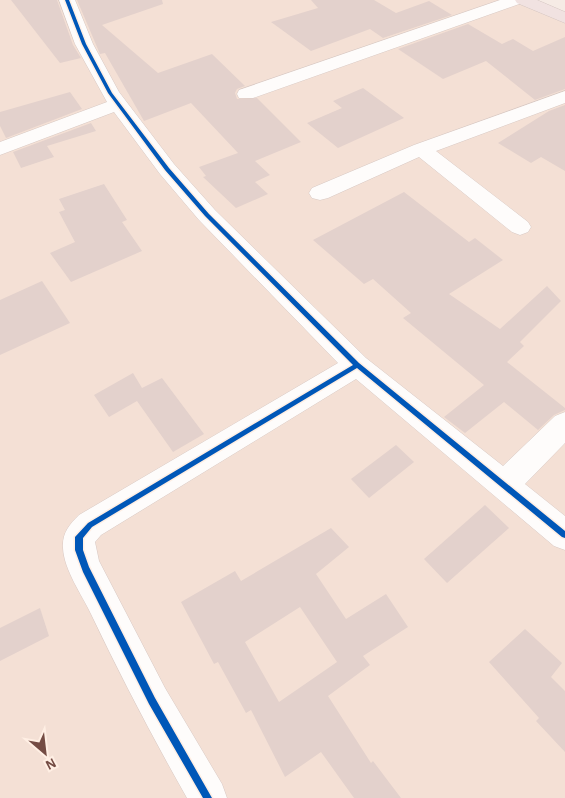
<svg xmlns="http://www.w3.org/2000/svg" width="565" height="798" font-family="'Alegreya Sans',sans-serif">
<rect width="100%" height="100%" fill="#f6ebe5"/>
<!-- residential -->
<path fill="#f4e0d5" d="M0,0h517l48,22v776h-565z"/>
<!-- building -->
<g fill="#e3d1cc" fill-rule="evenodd">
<path d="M11,0h46l16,45 8,13 -21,5z"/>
<path d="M77,0h85l1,4 -61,21 56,48 54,-19 33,32 -8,3 -2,4 2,6 20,-1 44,44 -46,19 15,14 -15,7 13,12 -32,14 -33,-31 3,-1 -7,-9 39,-14 -47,-50 -47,18 -39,-68 -5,1z"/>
<path d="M311,0h63l22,13 33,-12 23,14 -69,23 -13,-9 -59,22 -40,-29 47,-14z"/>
<path d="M468,24l34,20 11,-5 20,12 32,-14v52l-30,11 -49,-39 -43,18 -45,-30z"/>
<path d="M363,88l41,30 -66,30 -31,-25 35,-15 -9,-7z"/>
<path d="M70,92l12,17 -76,29 -6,-12v-14z"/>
<path d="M565,105v66l-24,-14 -10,6 -33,-20 51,-32z"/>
<path d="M91,123l5,8 -49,15 7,11 -33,11 -8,-16z"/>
<path d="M104,184l23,36 -5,2 20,29 -71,31 -21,-29 25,-11 -16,-30 6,-2 -6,-11z"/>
<path d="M404,192l65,50 6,-4 28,22 -54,34 51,35 47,-43 14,15 -41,41 4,4 -17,16 58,46v2l-11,5 -16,15 -34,-28 -39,31 -21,-16 40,-32 -81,-67 8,-5 -38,-34 -9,5 -51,-44z"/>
<path d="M42,281l28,42 -70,32v-55z"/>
<path d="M133,373l9,15 20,-10 42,56 -31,18 -36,-51 -28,16 -15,-22z"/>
<path d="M396,445l18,17 -45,36 -18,-19z"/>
<path d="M485,505l24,23 -62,55 -23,-24z"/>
<path d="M331,528l18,19 -33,27 30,45 40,-25 22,33 -45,29 7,9 -42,31 43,67 2,-2 28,37h-47l-33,-46 -36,25 -34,-67 -5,3 -28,-51 -4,2 -33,-62 54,-31 6,10zM300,607l37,55 -58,40 -34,-60z"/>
<path d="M40,608l9,28 -49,25v-33z"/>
<path d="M525,629l37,34 -11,14 14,14v61l-29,-31 3,-3 -50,-56z"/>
</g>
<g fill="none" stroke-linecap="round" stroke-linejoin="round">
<defs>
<g id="minor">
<path d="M59,0h16l18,44 26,48 55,72 41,46 151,148 137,108 52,-50 10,-4v31l-40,41 40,32v34l-11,-4 -198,-167 -255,156 -6,7 4,19 66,127 57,96 5,14h-40c-34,-60 -66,-121 -96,-184 -9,-19 -27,-44 -28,-66 -1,-15 6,-23 16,-33l259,-152 -139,-143 -39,-46 -46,-62 -114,43v-13l107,-40 -32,-58z"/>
<path d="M500,0h24l-2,3 -269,95h-14l-2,-4 2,-4z"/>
<path d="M565,91v12l-129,48 92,71 3,5 -3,5 -8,3 -8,-3 -93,-75 -91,41 -8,2 -8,-2 -3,-5 3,-5 102,-43z"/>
</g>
<path id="highway" d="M515,0h22l28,12v11l-48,-20z"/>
</defs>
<!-- minor casing -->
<use href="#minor" stroke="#d7c8c3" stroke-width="1"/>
<!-- highway casing -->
<use href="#highway" stroke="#d5c6c2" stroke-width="1"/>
<!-- minor -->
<use href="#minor" fill="#fefcfb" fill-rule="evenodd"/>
<!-- highway -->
<use href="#highway" fill="#f1e2e1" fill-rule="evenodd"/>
<defs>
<path id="cycleway" d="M65,0h4l17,44 26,49 57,75 40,46 150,149 206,168v7l-3,-1 -205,-169 -265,159 -9,11v12l6,17 66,131 57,100h-9l-54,-94 -66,-132 -8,-22v-13l13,-14 265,-158 -148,-149 -40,-46 -57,-77 -26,-49z"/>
</defs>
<!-- cycleway casing -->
<use href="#cycleway" stroke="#ffefe4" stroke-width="3"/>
<!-- cycleway -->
<use href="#cycleway" fill="#0057b8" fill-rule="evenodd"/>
</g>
<!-- north arrow -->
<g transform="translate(45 753) rotate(152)" stroke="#ffefe4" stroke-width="4" paint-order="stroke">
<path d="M0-4L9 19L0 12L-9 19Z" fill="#744c44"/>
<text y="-8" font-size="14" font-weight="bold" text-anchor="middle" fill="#744c44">N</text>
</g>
</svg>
